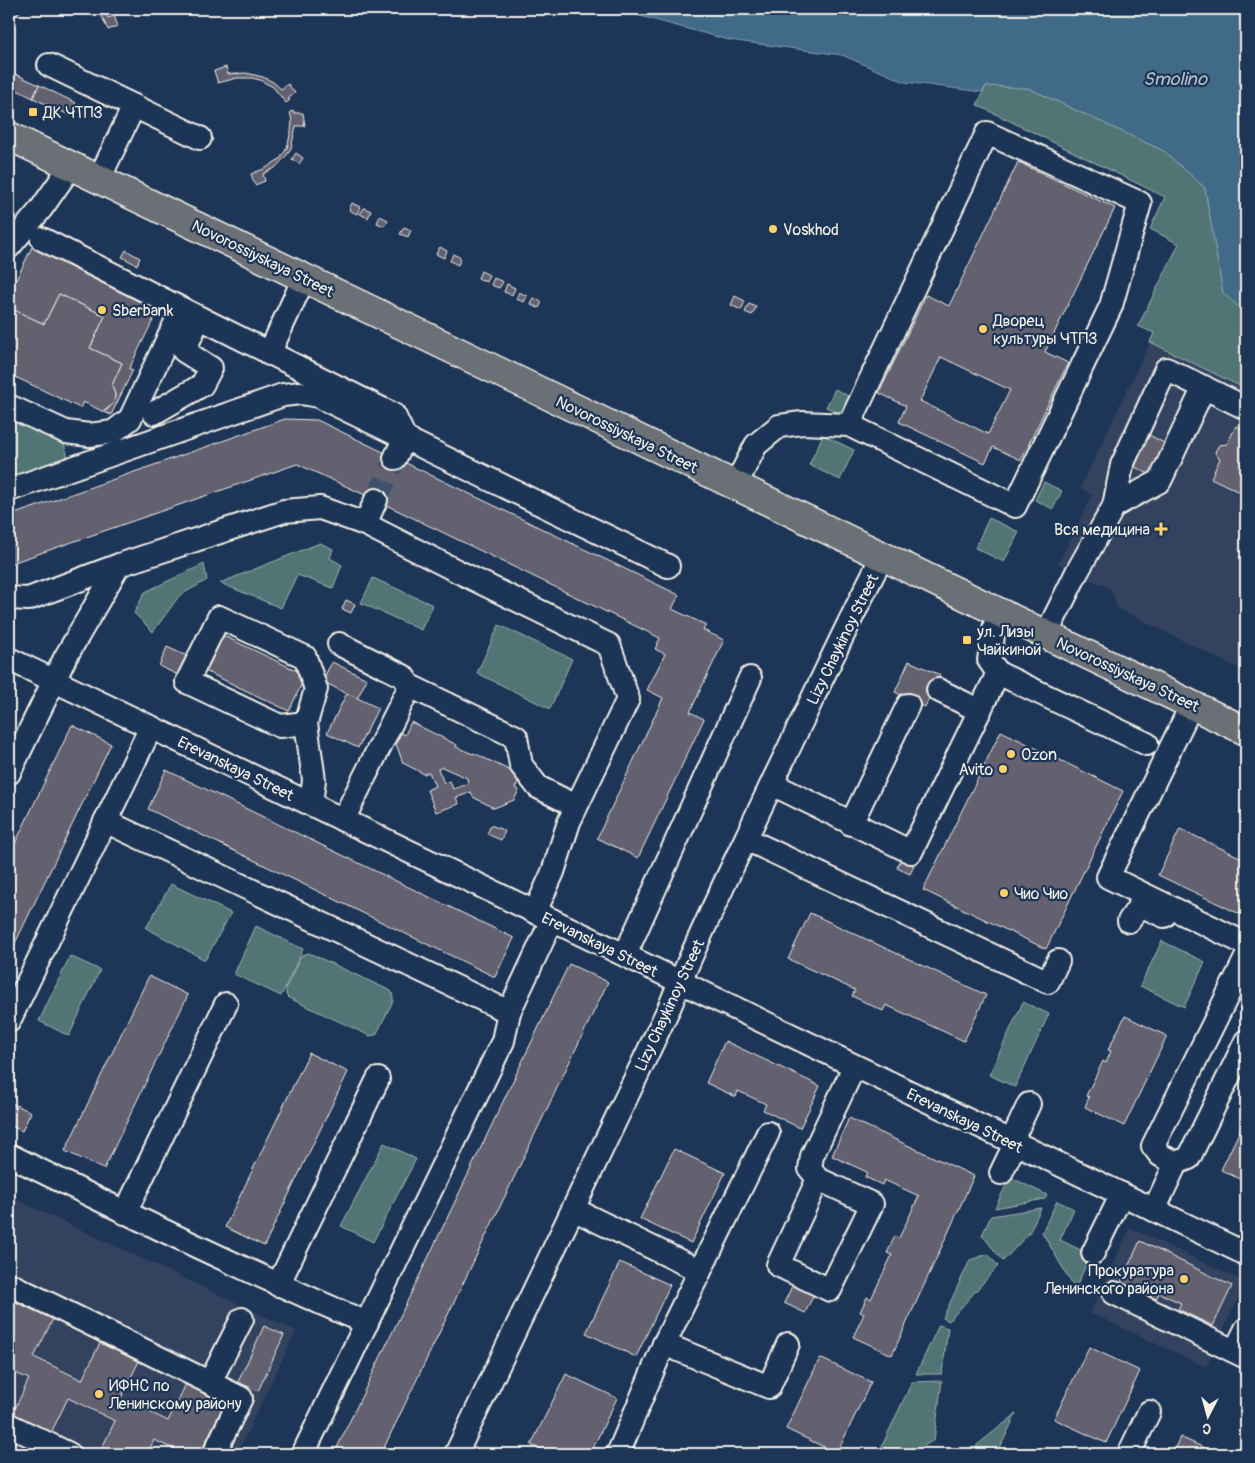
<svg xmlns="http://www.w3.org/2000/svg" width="1255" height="1463" font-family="Pangolin,sans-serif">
<rect width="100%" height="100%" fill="#1d3557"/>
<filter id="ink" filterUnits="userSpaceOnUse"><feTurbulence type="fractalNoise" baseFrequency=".02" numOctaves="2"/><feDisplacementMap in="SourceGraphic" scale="10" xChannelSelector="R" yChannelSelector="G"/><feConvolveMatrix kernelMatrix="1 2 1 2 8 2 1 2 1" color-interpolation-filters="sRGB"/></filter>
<g filter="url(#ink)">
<!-- built -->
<g fill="#32425e">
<path d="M1150,342l96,47v283l-129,-64 -6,-19 -53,-25 34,-69 -12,-7z"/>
<path d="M9,1196l287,135 -59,123h-228z"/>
<path d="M1130,1228l116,54 -40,85 -116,-54z"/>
</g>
<!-- green -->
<g fill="#517475" stroke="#a2b2ae">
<path d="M986,86l42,2 136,63 41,37 18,105 23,20v76l-96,-47 4,-9 -16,-7 41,-82 -29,-15 15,-32 -188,-92z"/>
<path d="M835,389l19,10 -9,17 -19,-9z"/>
<path d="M9,417l55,27 5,16 -60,21z"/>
<path d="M823,435l31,15 -14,30 -31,-15z"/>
<path d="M1044,482l18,9 -9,18 -18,-9z"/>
<path d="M989,518l30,14 -15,30 -29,-14z"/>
<path d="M320,543l13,6 -3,9 12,7 -9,23 -36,-13 -16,33 -61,-25z"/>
<path d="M204,564l3,16 -28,16 -26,36 -19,-19 11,-21z"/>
<path d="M373,578l60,27 -12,25 -60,-27z"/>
<path d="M499,625l73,34 -22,50 -73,-36z"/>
<path d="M171,884l60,29 -26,47 -59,-32z"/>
<path d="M256,926l47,23 -22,47 -47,-22z"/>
<path d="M1162,941l43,21 -21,45 -44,-21z"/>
<path d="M309,953l82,38 2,5v5l-17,34 -6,1 -81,-38 -3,-3v-7l14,-30 4,-4z"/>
<path d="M70,956l30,14 -31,66 -30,-15z"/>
<path d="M1023,1002l26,12 -34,73 -26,-12z"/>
<path d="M384,1143l32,16 -43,83 -32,-16z"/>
<path d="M1010,1177l37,18 -2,4 -50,9z"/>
<path d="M1057,1201l17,8 -14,31 31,15 -16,34 -33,-57z"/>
<path d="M1041,1208l-12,25 -26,28 -21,-26 9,-19z"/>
<path d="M988,1254l10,12 -49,55 -6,-3 27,-58z"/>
<path d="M939,1325l9,3 -6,46h-26z"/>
<path d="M942,1381l-8,59c-19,11 -32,21 -54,10l32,-68z"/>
<path d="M1016,1414l-19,40h-22l2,-9z"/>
</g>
<!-- water -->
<path fill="#406b87" stroke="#88a1ae" d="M614,9h632v304l-23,-20 -18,-105 -41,-37 -136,-63 -42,-2 -4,6 -77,-10 -63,-27 -113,-15z"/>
<!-- building -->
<g fill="#63606f" stroke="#f4f1e8" fill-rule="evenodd">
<path d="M9,9h14l-11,9 -3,7z"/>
<path d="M98,9h5l5,9 6,-2 4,10 -10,4z"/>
<path d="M226,67l2,7 18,-1 17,4 10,5 8,7 7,-5 7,9 -7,6 2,1 -4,3 -13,-16 -13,-7 -8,-2h-15l-19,5 -4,-12z"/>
<path d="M13,73l26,12 -6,13 -24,-12v-4z"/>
<path d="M39,85l37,18 -7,12 -36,-17z"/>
<path d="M294,111v2h9l2,13h-9l-5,22 -4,7 -12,13 -12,6 2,7 -10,4 -4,-11 15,-6 9,-6 5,-3 7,-11 4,-17 1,-10 -2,-9z"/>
<path d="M296,153l7,5 -4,6 -7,-5z"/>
<path d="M1018,162l97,46 -70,144 23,11 -47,97 -28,-13 -8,16 -86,-41 7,-16 -27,-13 47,-98 23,11zM941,357l69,33 -22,44 -68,-33z"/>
<path d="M352,203l8,4 -3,7 -8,-4z"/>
<path d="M364,208l7,3 -3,7 -8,-4z"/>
<path d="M380,216l8,4 -4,6 -7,-3z"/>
<path d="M404,227l7,3 -3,7 -8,-3z"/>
<path d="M32,247l127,61 -30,61 4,1 -22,45 -9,-4 5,-1 7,-8 1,-7 -3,-10 10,-22 -32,-15 15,-32 -46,-22 -15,30 -32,-15 -3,8v-29l4,-9 3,1z"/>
<path d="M440,247l7,4 -3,7 -8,-4z"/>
<path d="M126,250l14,8 -3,7 -15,-8z"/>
<path d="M453,254l8,4 -3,7 -8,-4z"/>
<path d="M481,271l8,4 -3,7 -8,-4z"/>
<path d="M494,278l9,4 -4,6 -8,-3z"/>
<path d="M507,284l8,4 -3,7 -8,-3z"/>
<path d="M519,292l8,4 -3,6 -8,-3z"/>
<path d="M59,294l46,22 -15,32 32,15 -10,22 3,10 -1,7 -2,3 -8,6h-2l-19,-9 -3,6 -71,-34v-57l3,-8 32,15z"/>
<path d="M735,296l10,5 -4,9 -10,-5z"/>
<path d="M534,298l8,4 -3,6 -8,-3z"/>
<path d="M749,304l7,3 -4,8 -7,-3z"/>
<path d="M285,419l32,1 362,175 -7,14 34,16 -3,5 21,10 -34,72 14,7 -66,139 -41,-20 66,-140 -16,-8 18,-36 -10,-5 5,-11 -284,-138 -79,-36 -288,100v-48z"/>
<path d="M1236,426l10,4v65l-35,-17 9,-19 -5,-6 1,-3 3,-5 8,-1z"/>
<path d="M1149,435l17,9 -15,31 -18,-9z"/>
<path d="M346,600l9,4 -4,9 -9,-4z"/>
<path d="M222,635l84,40 -17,36 -84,-40z"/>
<path d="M167,647l22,10 -9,19 -21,-10z"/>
<path d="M909,661l31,14 -15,32 -30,-15z"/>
<path d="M332,662l35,17 -10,20 -35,-18z"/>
<path d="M347,693l31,15 -20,40 -31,-15z"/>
<path d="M411,722l46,23 -1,2 17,7 1,-1 47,23 -6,12 4,2 -5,10 -20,8 -21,-11 -2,-5 -15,6 3,6 -23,8 -9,-22 8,-4 -6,-14 -5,2 -21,-11 -7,-19 5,-11 4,2zM442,767l25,11 1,6 -15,5 -3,-8 -6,2 -6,-14z"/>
<path d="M72,725l39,19 -102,212v-100z"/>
<path d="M1001,731l122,60 -77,158 -123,-59z"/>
<path d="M166,770l348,168 -19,39 -347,-168z"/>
<path d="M491,825l14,6 -4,9 -14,-6z"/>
<path d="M1180,829l66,31v57l-88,-42z"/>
<path d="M901,859l13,7 -4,8 -13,-6z"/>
<path d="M810,913l176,82 -22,46 -78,-36 -3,6 -31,-15 3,-6 -67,-31z"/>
<path d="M569,964l39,18 -227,472h-47z"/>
<path d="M149,976l39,19 -84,174 -39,-18z"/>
<path d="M1125,1016l42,20 -43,90 -39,-19 4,-10 -3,-1 17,-35 3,2 5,-12 -3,-1z"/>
<path d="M725,1041l95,45 -20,42 -37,-18 3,-6 -28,-13 -2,6 -30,-14z"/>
<path d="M309,1053l39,19 -84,174 -39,-19z"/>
<path d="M9,1102l22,10 -9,19 -13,-6z"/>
<path d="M849,1118l125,58 -82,179 -39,-18 11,-23 -4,-2 7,-15 4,2 21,-44 -5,-2 8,-17 4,2 20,-42 -35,-16 -2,5 -17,-8 2,-5 -35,-16z"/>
<path d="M1246,1118v64l-25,-12z"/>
<path d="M674,1149l51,24 -34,70 -51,-24z"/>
<path d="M1140,1241l92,45 -19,40 -35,-17 3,-6 -22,-10 -3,6 -35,-17z"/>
<path d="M620,1262l50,23 -34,72 -50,-24z"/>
<path d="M794,1282l21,10 -10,21 -21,-10z"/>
<path d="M13,1301l40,18 -19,38 48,23 18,-37 39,18 -18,37 47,23 18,-37 39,18 -25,52h-15l-31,-14 -7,14h-48l16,-33 -47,-23 -18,37 -39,-18 18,-38 -20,-9v-60z"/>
<path d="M264,1326l20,9 -26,56 -20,-9z"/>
<path d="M1089,1347l51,24 -34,72 -52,-24z"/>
<path d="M820,1358l51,24 -34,71 -51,-24z"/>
<path d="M566,1374l51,24 -27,56h-41l-18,-9z"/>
<path d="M1180,1437l27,12 -3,5h-32z"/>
</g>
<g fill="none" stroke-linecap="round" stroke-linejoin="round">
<!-- minor-tunnel -->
<path stroke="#3d516d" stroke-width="22" stroke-dasharray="22 11" stroke-linecap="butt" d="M376,500l19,-42"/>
<defs>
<g id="minor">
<path d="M49,65l151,73"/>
<path d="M99,179l35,-73"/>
<path d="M42,239l140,70"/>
<path d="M9,247l32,-38 30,-43"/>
<path d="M269,354l35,-76"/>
<path d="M9,406l57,26 23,3 24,-3 17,-13 52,-110 212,106 11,23 -10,20"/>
<path d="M154,413l48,-28 9,-17 -27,-17 15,-33"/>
<path d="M735,486l21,-41 23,-19 23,-3 47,2 138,-292 153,70 -29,103 -96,200 -166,-81"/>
<path d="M9,490l274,-95 18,-2 17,3 350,170"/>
<path d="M1114,506l46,-25 44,-94"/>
<path d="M365,524l11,-24"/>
<path d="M9,598l19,1 91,-34"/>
<path d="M997,612l-8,48 9,13"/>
<path d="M1046,635l31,-63 37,-66 8,-41 44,-96 80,39"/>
<path d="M339,644l64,32 7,10 106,51 5,28 17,22 38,19"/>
<path d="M9,659l1237,595"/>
<path d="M938,690l42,21"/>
<path d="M1192,704l-84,173 138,67"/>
<path d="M306,723l10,-34 -11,-32 -86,-40 -32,65 93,44 26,-3 8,57 -3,24"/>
<path d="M9,773l56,-115 54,-93 165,-54 36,-3 45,16 88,45 156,76 19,54 -59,123 -16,50 -18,40"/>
<path d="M772,784l139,68 87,-179 149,71"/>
<path d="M343,820l67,-134"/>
<path d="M105,821l404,191"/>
<path d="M851,824l57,-119"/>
<path d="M746,839l302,143 10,-21"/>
<path d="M1129,921l11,-16 24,11"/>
<path d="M625,955l125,-277"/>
<path d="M9,1021l142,-294"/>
<path d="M1011,1142l18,-38"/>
<path d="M9,1155c118,59 236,116 358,168"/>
<path d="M1176,1163l-16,-8 -7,-9 93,-188"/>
<path d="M1001,1173l14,-29"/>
<path d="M818,1179l-40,86 52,25 42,-86 -54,-25 -8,-10 2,-13 42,-89"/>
<path d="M573,1209l127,62"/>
<path d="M1154,1210l22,-47 13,-5 57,-117"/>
<path d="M125,1213l101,-209"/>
<path d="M1093,1253l29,-59"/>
<path d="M9,1284l232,114 -27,56"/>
<path d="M278,1285l100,-206"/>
<path d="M1114,1293l132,64"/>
<path d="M664,1344l105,43 19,-43"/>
<path d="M1235,1351l11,-22"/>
<path d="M210,1382l32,-63"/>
<path d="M9,1425l60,29"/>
<path d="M303,1454l200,-413 6,-29 43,-92"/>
<path d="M456,1454l214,-448c31,-77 69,-152 104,-227 36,-74 70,-149 108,-222"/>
<path d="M618,1454l46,-110 104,-211"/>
<path d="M1129,1454l20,-42"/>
</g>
<path id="major" d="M9,136l1237,595"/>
</defs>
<!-- minor casing -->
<use href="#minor" stroke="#f4f1e8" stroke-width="26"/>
<!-- major casing -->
<use href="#major" stroke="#f4f1e8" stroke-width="31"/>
<!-- minor -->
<use href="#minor" stroke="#1d3557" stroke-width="22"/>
<!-- major -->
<use href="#major" stroke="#6a7074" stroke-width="28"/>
</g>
</g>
<!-- markers -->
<g fill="#ffd166" stroke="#1d3557" stroke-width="2">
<rect x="28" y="107" width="10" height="10" rx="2.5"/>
<circle cx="773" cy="229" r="5"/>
<circle cx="102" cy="310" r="5"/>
<circle cx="983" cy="329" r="5"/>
<path d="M1158.5 521.5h5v5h5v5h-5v5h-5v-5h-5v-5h5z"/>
<rect x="962" y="635" width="10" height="10" rx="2.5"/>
<circle cx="1011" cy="754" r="5"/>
<circle cx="1003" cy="769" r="5"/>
<circle cx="1004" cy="893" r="5"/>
<circle cx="1184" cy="1279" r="5"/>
<circle cx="99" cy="1394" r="5"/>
</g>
<g text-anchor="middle" stroke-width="4.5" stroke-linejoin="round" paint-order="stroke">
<!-- poi labels -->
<g font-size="16" fill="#f4f1e8" stroke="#1d3557" text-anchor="start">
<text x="43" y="118">ДК ЧТПЗ</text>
<text x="783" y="235">Voskhod</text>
<text x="112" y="316">Sberbank</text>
<text x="993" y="326">Дворец<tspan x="993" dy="18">культуры ЧТПЗ</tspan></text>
<text x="1150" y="535" text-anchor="end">Вся медицина</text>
<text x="977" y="637">ул. Лизы<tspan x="977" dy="18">Чайкиной</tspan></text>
<text x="1021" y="760">Ozon</text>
<text x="993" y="775" text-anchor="end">Avito</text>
<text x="1014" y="899">Чио Чио</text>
<text x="1174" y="1276" text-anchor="end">Прокуратура<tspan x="1174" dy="18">Ленинского района</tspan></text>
<text x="109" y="1391">ИФНС по<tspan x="109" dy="18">Ленинскому району</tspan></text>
</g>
<!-- street labels -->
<g font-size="16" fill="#f4f1e8" stroke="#1d3557">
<text transform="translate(263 258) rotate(26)" y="6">Novorossiyskaya Street</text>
<text transform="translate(627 434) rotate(26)" y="6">Novorossiyskaya Street</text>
<text transform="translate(842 639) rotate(-64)" y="6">Lizy Chaykinoy Street</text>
<text transform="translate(1128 674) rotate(25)" y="6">Novorossiyskaya Street</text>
<text transform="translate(236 768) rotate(26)" y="6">Erevanskaya Street</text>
<text transform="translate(600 944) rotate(26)" y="6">Erevanskaya Street</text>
<text transform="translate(669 1005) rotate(-65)" y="6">Lizy Chaykinoy Street</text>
<text transform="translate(965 1120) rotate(26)" y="6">Erevanskaya Street</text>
</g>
<!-- water labels -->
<g font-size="18" font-style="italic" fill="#b5c2c6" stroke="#1d3557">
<text x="1175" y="85">Smolino</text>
</g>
</g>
<!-- margin -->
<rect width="1255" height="1463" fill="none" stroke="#1d3557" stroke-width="30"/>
<rect x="15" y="15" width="1225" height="1433" fill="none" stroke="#f4f1e8" stroke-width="2" filter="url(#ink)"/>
<!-- north arrow -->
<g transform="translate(1208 1416) rotate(186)" stroke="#1d3557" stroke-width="4" paint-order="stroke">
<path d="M0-4L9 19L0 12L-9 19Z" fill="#f4f1e8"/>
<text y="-8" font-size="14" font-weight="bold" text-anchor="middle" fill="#f4f1e8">С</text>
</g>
</svg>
